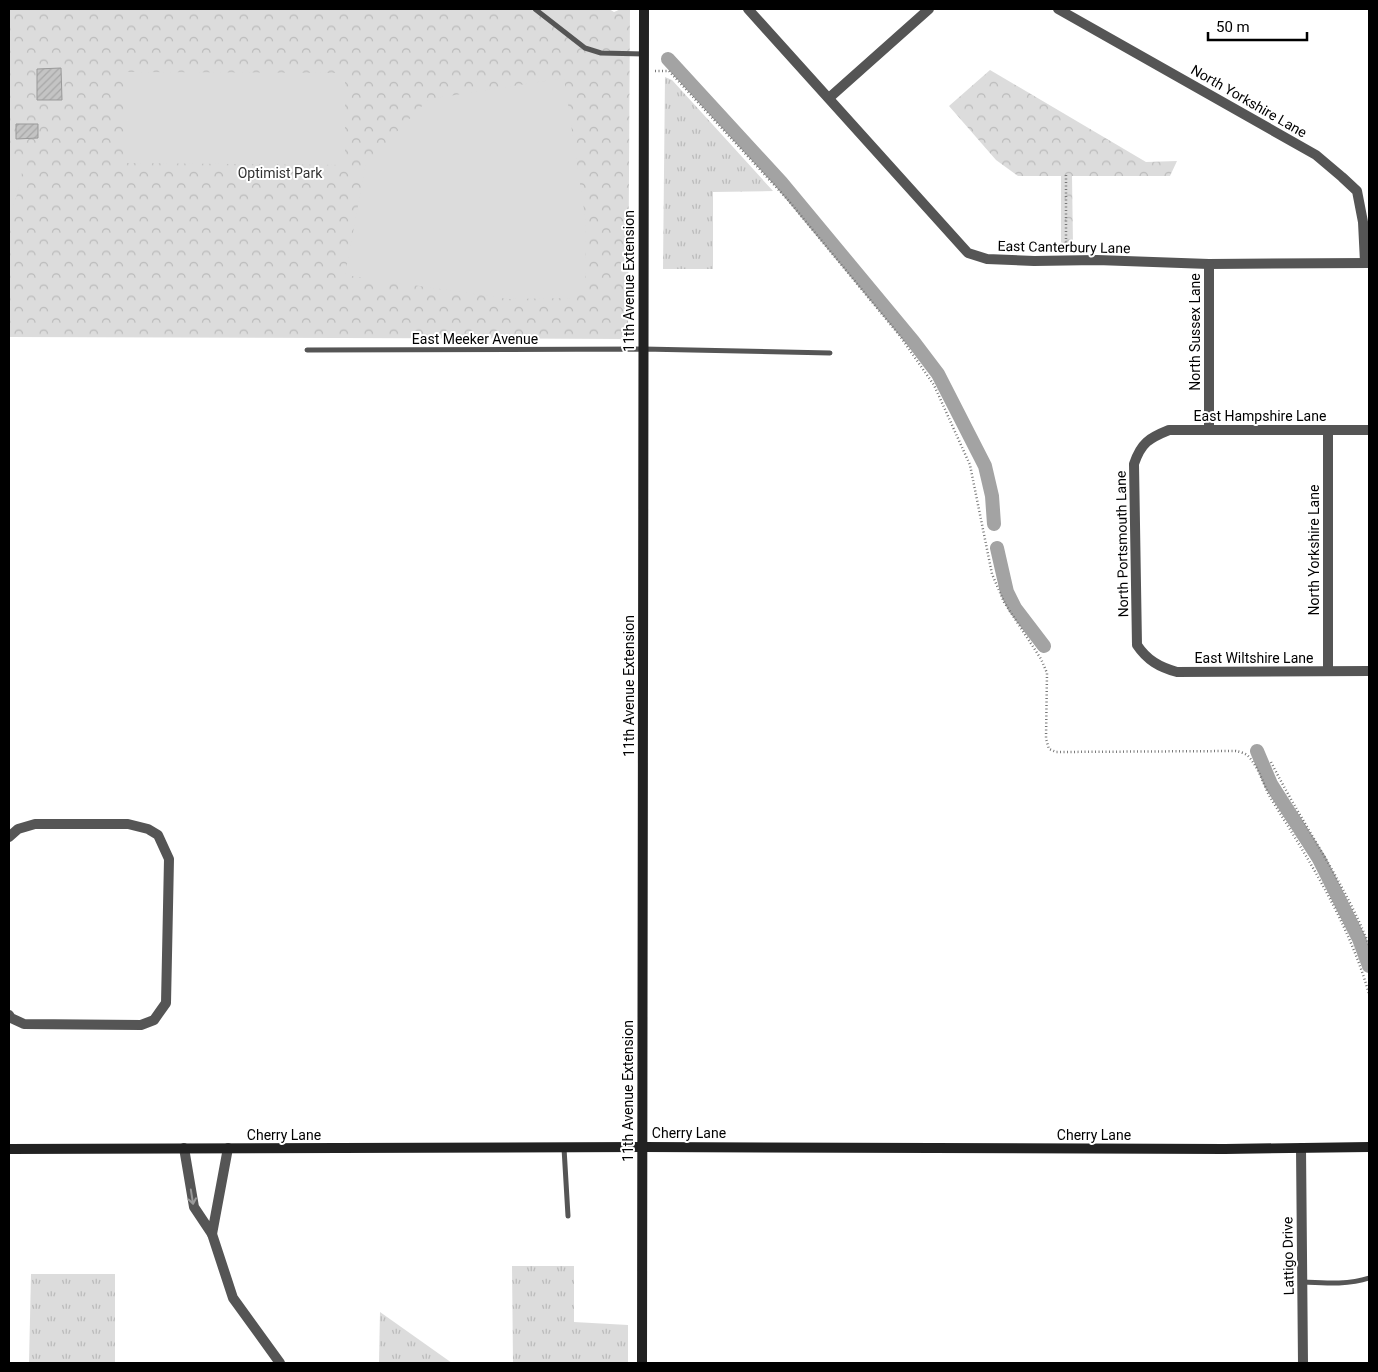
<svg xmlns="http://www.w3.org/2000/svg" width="1378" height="1372" font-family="Roboto,sans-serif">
<defs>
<pattern id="grass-tufts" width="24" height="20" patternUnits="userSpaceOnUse" patternTransform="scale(1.25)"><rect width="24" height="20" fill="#dcdcdc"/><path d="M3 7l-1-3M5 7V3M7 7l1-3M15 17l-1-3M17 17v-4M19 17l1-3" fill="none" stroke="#bbb"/></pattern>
<pattern id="forest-crowns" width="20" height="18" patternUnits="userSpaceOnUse" patternTransform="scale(1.25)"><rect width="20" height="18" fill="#dcdcdc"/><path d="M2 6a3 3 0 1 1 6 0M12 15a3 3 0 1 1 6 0" fill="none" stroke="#bbb"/></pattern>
<pattern id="building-hatch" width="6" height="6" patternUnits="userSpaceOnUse" patternTransform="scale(1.25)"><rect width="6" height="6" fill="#c4c4c4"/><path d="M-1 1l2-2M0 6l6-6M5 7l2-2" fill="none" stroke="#a7a7a7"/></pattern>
</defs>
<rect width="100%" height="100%" fill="#fff"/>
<!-- grass -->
<g fill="url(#grass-tufts)">
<path d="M665,77l7,3 101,111 -60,1v77h-50z"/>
<path d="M512,1266h62v56l54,3v38h-115z"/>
<path d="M31,1274h84v89h-86z"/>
<path d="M380,1312l72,51h-73z"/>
</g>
<!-- forest -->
<g fill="url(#forest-crowns)">
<path d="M9,9h600l5,3 7,-3h9l-2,330 -619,-2z"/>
<path d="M990,70l156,92 31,-1 -7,15h-98l1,69 -12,1v-70h-43l-22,-16 -47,-54z"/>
</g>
<!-- garden -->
<g fill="#dcdcdc">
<path d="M126,72l219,1v92l-219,-2z"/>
<path d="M564,78l22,145 -1,65 -10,10 -67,1 -163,-24 21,-112 63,-64z"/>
<path d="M9,153l14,3c0,21 -5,40 -14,59z"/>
</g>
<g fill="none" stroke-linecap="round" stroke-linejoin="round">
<!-- canal -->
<g stroke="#a3a3a3" stroke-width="14">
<path d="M668,59l113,123 132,159 25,33 47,92 7,30 2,28"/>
<path d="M997,548l10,44 8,16 29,38"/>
<path d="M1257,751l14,33 48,75 40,80 10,27"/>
</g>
</g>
<!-- building -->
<g fill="url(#building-hatch)" stroke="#999">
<path d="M61,68l1,32h-25v-31z"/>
<path d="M16,124h22v14l-22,1z"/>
</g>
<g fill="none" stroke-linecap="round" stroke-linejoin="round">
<!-- path -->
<g stroke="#777" stroke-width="2.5" stroke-dasharray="1 2.5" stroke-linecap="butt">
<path d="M655,71h14l119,129 112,136 34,49 36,80 22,109 12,28 37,57 6,14 -1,66 3,10 7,3 180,-1c4,1 10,2 13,6 10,11 14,27 21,40 39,63 79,126 99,197"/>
<path d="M1066,175v74"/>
<path d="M1271,762c31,62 73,119 98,183"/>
</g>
<!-- lane -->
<g stroke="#555" stroke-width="5">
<path d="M535,9l50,39 16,5 43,1"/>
<path d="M307,350l336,-1 187,4"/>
<path d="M564,1148l4,68"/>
<path d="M1302,1282c22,1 46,3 67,-4"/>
</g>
<!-- street -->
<g stroke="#555" stroke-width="10">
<path d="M748,9l220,244 19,6 47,2 63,-1 112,4 160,-1"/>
<path d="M1058,9l258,146 26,22 15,14 6,31 2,40"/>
<path d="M829,98l100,-89"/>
<path d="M1209,264v166"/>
<path d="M1328,430v241"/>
<path d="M1369,430h-200c-20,8 -28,13 -35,34l3,181c10,15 22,22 40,27l192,-1"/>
<path d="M9,837l9,-8 17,-5h93l20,5 10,6 11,24 -3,144 -12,17 -13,5 -117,-1 -13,-6 -2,-3"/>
<path d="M184,1148l10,59 18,27 16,-86"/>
<path d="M1301,1148l2,215"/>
<path d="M212,1234l21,64 47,65"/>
</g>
<!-- secondary -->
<g stroke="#222" stroke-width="10">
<path d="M9,1149l633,-2 583,2 144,-2"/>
<path d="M642,1363l2,-1354"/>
</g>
</g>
<!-- one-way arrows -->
<defs><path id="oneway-shaft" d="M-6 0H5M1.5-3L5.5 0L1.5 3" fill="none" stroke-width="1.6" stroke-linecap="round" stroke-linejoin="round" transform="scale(1.25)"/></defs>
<use stroke="#999" href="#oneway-shaft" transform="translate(192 1197) rotate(81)"/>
<g text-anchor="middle" stroke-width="4" stroke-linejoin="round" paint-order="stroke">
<!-- street labels -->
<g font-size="14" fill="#000" stroke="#fff">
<text transform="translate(1249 101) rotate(30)" y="5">North Yorkshire Lane</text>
<text transform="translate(1064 247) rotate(1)" y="5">East Canterbury Lane</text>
<text transform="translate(629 281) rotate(-90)" y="5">11th Avenue Extension</text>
<text transform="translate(1195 332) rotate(-90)" y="5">North Sussex Lane</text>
<text x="475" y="344">East Meeker Avenue</text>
<text x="1260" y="421">East Hampshire Lane</text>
<text transform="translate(1122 544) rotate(-91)" y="5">North Portsmouth Lane</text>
<text transform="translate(1314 550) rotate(-90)" y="5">North Yorkshire Lane</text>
<text x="1254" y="663">East Wiltshire Lane</text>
<text transform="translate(629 686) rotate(-90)" y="5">11th Avenue Extension</text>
<text transform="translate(628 1091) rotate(-90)" y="5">11th Avenue Extension</text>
<text x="689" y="1138">Cherry Lane</text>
<text x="284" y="1140">Cherry Lane</text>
<text x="1094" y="1140">Cherry Lane</text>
<text transform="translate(1288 1256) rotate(-91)" y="5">Lattigo Drive</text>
</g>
<!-- park labels -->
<g font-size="14" fill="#333" stroke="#fff">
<text x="280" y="178">Optimist Park</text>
</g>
</g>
<!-- border -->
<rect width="1378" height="1372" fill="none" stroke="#000000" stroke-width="20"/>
<!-- scale -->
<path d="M1208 32v8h99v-8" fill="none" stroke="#000000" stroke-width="2.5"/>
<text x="1216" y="32" font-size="15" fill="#000000" stroke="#ffffff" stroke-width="4" paint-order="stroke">50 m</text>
</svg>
